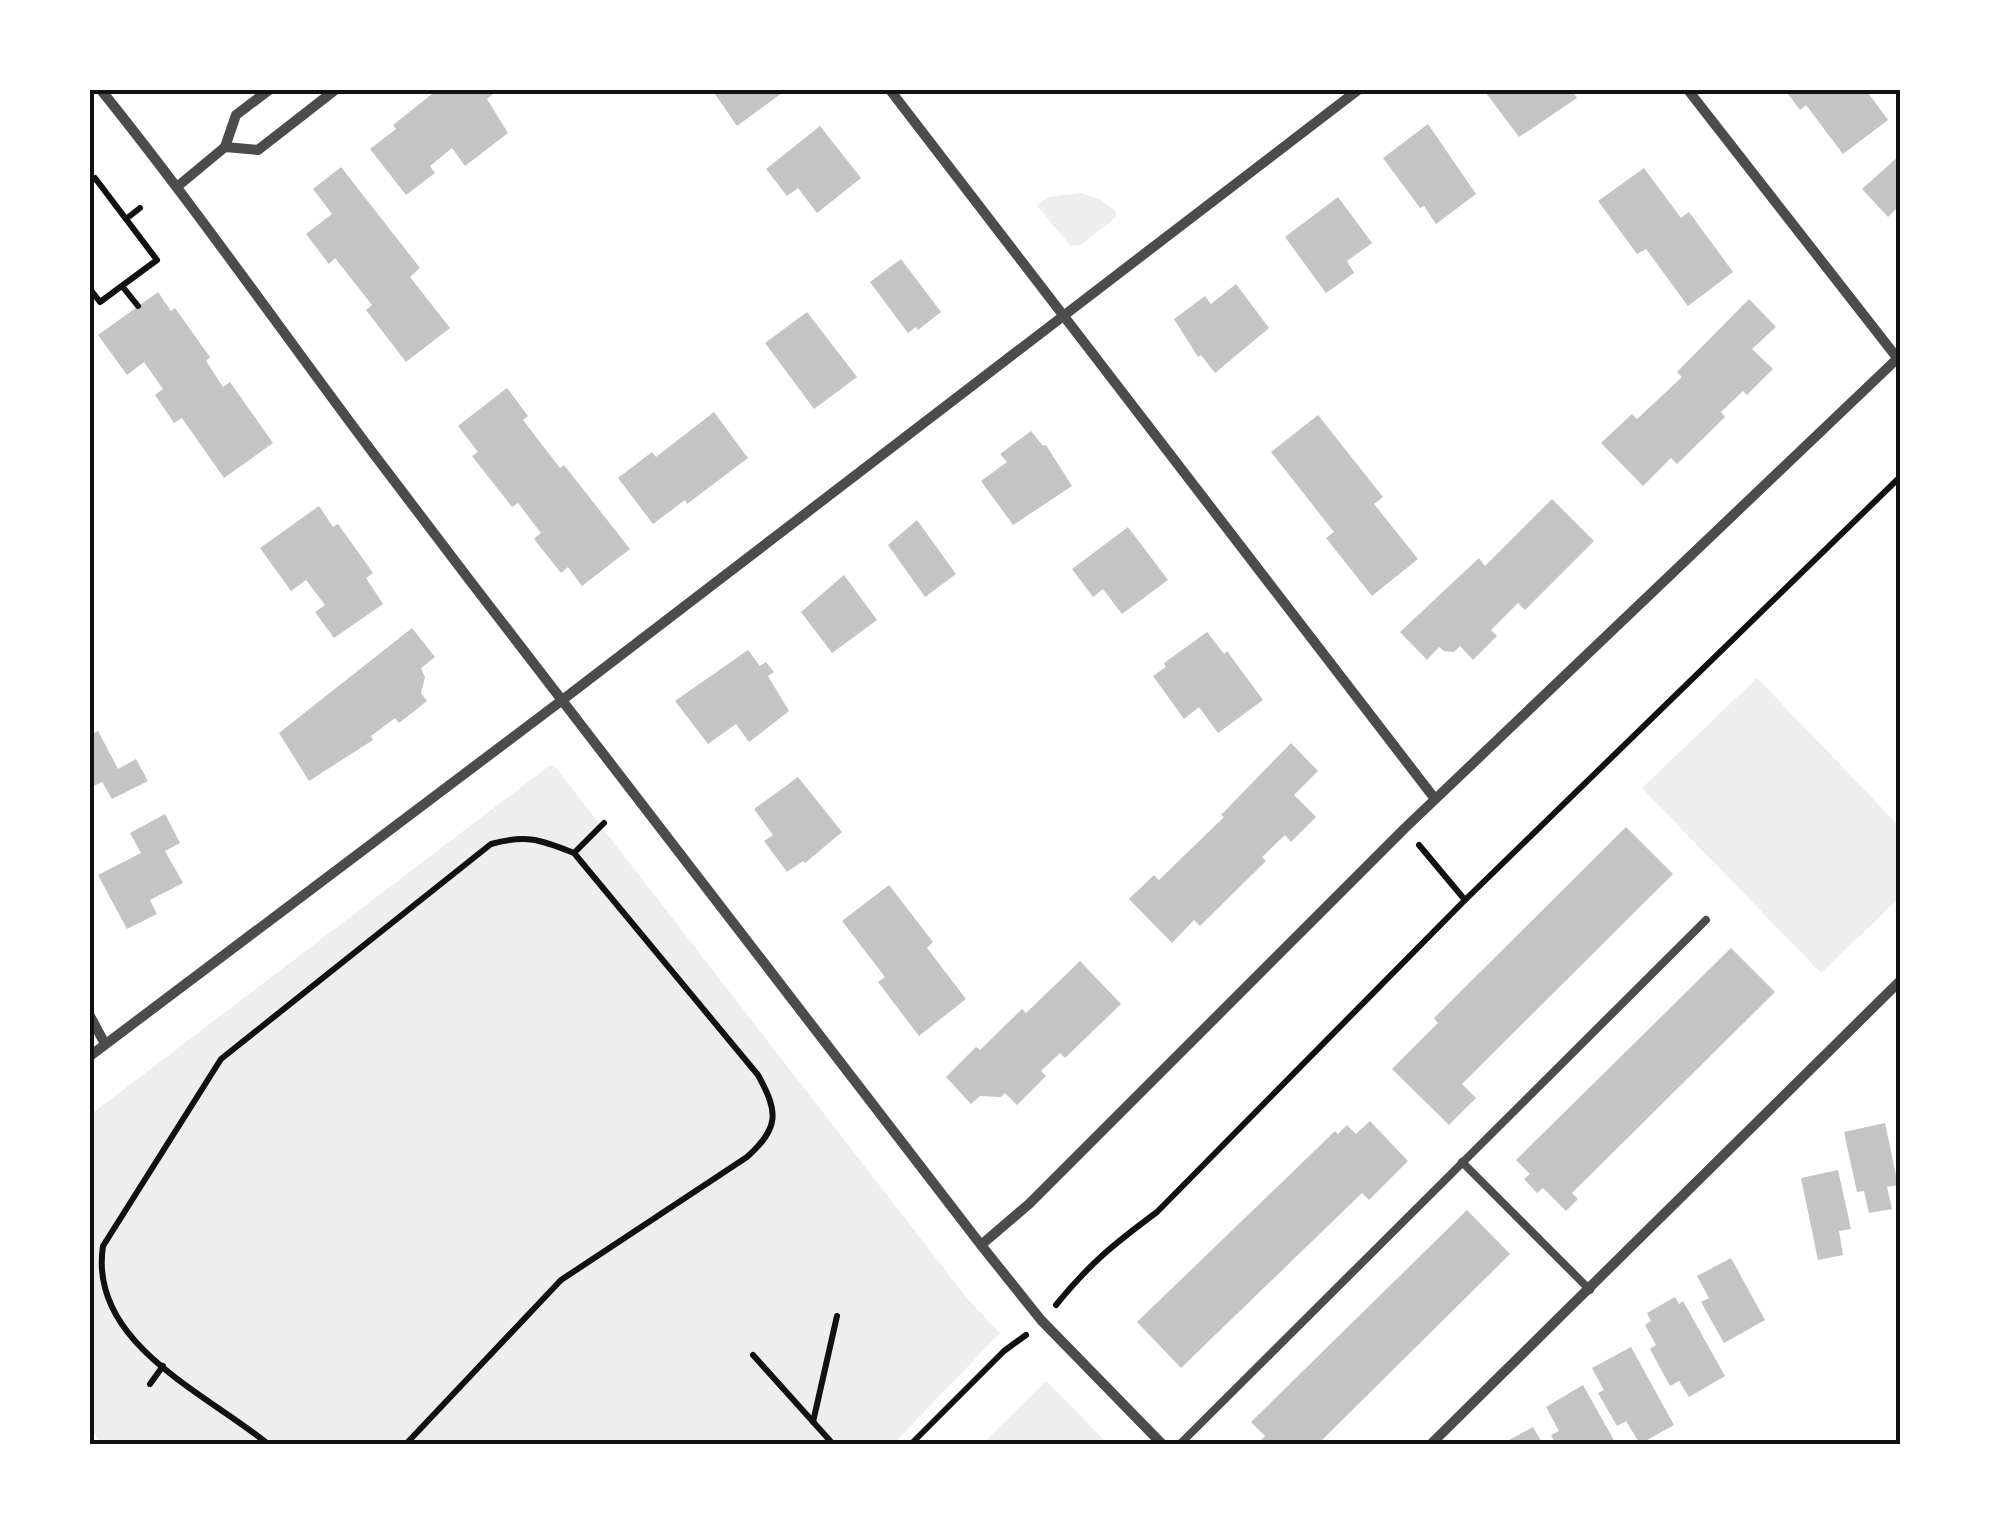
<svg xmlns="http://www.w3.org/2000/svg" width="1990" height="1534" font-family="'Roboto Condensed',sans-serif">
<rect width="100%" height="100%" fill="#fff"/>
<!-- green -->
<g fill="#eee">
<path d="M1081,193l18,6 17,12v6l-35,28 -10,1 -34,-40 11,-9z"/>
<path d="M1757,678l143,149v70l-79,76 -179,-185z"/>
<path d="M550,765l6,3 413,533 31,32 -107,111h-789l-14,-15v-314z"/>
<path d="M1046,1381l62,63h-126z"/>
</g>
<!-- building -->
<g fill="#c4c4c4">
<path d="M437,90h52l4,4 -6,5 21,34 -43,33 -13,-18 -22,18 5,7 -29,22 -36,-46 26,-20 -3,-4z"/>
<path d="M720,90h66l-49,36 -22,-32z"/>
<path d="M1490,90h81l6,8 -58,39 -33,-44z"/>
<path d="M1785,90h81l22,30 -45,34 -37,-49 -6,5z"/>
<path d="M1428,124l48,70 -40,30 -12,-18 -4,2 -37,-50z"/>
<path d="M820,126l41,52 -44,35 -19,-25 -11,8 -21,-27z"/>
<path d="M1900,155v50l-12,12 -26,-28z"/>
<path d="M341,167l79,101 -10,9 40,51 -44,34 -40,-52 6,-5 -37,-47 -6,6 -23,-30 26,-20 -19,-25z"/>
<path d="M1644,168l37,50 8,-6 44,60 -45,34 -42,-57 -9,5 -39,-53z"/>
<path d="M1338,197l34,46 -25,18 7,12 -28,20 -41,-56z"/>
<path d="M901,259l40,53 -23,18 -2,-3 -8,6 -38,-51z"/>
<path d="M1236,284l33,44 -54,45 -14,-18 -3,2 -24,-38 31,-23 6,8z"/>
<path d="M158,292l13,19 4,-3 35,49 -4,4 17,26 7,-5 43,61 -49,35 -42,-60 -8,5 -19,-28 8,-6 -19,-27 -17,13 -29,-40z"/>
<path d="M1749,299l27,28 -24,22 21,20 -26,26 -4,-4 -22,21 4,5 -48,47 -6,-6 -28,28 -42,-43 31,-29 5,5 45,-42 -5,-5z"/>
<path d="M807,312l50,65 -43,32 -49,-66z"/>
<path d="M507,388l21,28 -5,4 37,48 4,-3 66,84 -48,37 -14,-19 -7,6 -27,-34 7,-6 -23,-30 -6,4 -40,-51 6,-4 -20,-26z"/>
<path d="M714,412l34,46 -61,46 -2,-4 -32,24 -35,-46 34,-26 4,5z"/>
<path d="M1318,415l65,82 -9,7 44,55 -46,37 -46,-58 8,-6 -63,-80z"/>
<path d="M1031,431l12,15 3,-1 26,41 -59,39 -32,-44 26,-19 -7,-8z"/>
<path d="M1552,499l42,42 -69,69 -7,-7 -27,27 6,6 -24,24 -13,-14 -6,6 -10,-1 -5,-4 -12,13 -27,-28 79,-74 6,8z"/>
<path d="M319,506l14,21 5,-3 35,49 -7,5 17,26 -49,34 -19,-26 10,-7 -19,-25 -15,11 -31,-43z"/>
<path d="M917,520l39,54 -31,23 -37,-52z"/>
<path d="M1128,527l40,53 -46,34 -19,-25 -10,8 -21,-28z"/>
<path d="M844,575l33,45 -45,33 -31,-41z"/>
<path d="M412,628l23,29 -14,11 4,9 -4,16 6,8 -28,22 -4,-5 -24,18 2,4 -64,41 -30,-48z"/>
<path d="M1207,632l17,22 3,-3 36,49 -45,33 -19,-26 -15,12 -31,-43 13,-9 -2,-4z"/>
<path d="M748,650l12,16 6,-4 8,10 -6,4 21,35 -40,31 -13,-18 -28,20 -33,-43z"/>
<path d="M98,731l20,38 18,-10 12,22 -36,18 -10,-17 -12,6v-53z"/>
<path d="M1291,743l27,28 -24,24 22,22 -25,25 -6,-7 -23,22 4,4 -66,65 -6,-6 -22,23 -43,-44 25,-24 5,5 65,-63 -3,-2z"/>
<path d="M798,777l44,55 -37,31 -2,-2 -16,11 -23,-31 9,-6 -19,-26z"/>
<path d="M165,814l15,29 -15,8 18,32 -33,17 7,14 -30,15 -29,-54 43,-22 -11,-20z"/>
<path d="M1626,827l47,47 -211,210 14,14 -27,27 -57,-56 46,-46 -4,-5z"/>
<path d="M889,885l44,57 -6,6 39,51 -47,37 -41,-54 7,-5 -43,-56z"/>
<path d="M1731,948l44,44 -203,201 6,6 -12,12 -23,-23 -6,5 -13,-14 6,-5 -14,-14z"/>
<path d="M1080,961l41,43 -56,54 -5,-5 -19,18 5,5 -29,29 -12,-12 -4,4 -21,-1 -9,8 -25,-27 30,-30 4,3 42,-41 4,4z"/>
<path d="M1370,1121l38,40 -39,39 -7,-7 -181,175 -44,-46 198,-191 3,3 9,-9 9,9z"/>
<path d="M1885,1123l13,62 -11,2 5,22 -23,4 -5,-22 -7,1 -13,-60z"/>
<path d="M1838,1170l13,59 -12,2 4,24 -25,5 -17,-82z"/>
<path d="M1467,1210l43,44 -192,190h-56l-2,-3 5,-5 -14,-14z"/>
<path d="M1731,1258l34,62 -41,23 -23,-41 8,-4 -12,-22z"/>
<path d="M1675,1297l4,7 4,-3 42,75 -36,21 -10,-16 -9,5 -20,-37 6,-4 -11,-20 6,-4 -4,-8z"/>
<path d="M1631,1347l43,78 -34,19 -14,-23 -9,5 -19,-33 6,-3 -12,-22z"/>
<path d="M1583,1385l33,59h-60l-5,-9 8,-4 -13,-24z"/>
<path d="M1533,1427l10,17h-32l-2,-4z"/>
</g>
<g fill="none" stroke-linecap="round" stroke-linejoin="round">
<!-- path -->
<g stroke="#111" stroke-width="6">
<path d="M90,182l5,-4 62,82 -57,42 -10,-13"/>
<path d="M126,219l14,-11"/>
<path d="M122,286l16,20"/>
<path d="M1419,845l46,55"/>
<path d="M574,853l30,-30"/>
<path d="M1056,1305c34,-42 58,-61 101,-93l308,-312 435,-423"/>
<path d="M753,1355l80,89"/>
<path d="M150,1384l13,-18"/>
<path d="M813,1422l24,-106"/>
<path d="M268,1444c-62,-51 -180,-101 -165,-198l118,-187 270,-215c36,-10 50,-4 83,9l184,222c21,38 21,53 -11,82l-186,123 -155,164"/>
<path d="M911,1444l93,-93 22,-16"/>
</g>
<!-- service -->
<g stroke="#4c4c4c" stroke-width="8">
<path d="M1462,1162l128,128"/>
<path d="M1180,1444l526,-524"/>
</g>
<!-- minor -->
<g stroke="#4c4c4c" stroke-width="10">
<path d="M101,90c95,118 181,242 272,363 201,265 403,529 608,792l60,75 121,124"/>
<path d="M890,90l545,709"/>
<path d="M1688,90l210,269"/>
<path d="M225,147l33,3 77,-60"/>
<path d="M178,186l47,-39 11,-32 33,-25"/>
<path d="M90,1016l15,28"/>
<path d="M90,1056l471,-355 797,-611"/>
<path d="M981,1245l48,-41 376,-376 495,-472"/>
<path d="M1431,1444l469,-463"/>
</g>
</g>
<!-- border -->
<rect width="1990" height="1534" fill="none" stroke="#ffffff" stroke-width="185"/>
<rect x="92" y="92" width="1806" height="1350" fill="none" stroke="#111" stroke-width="4"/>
</svg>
